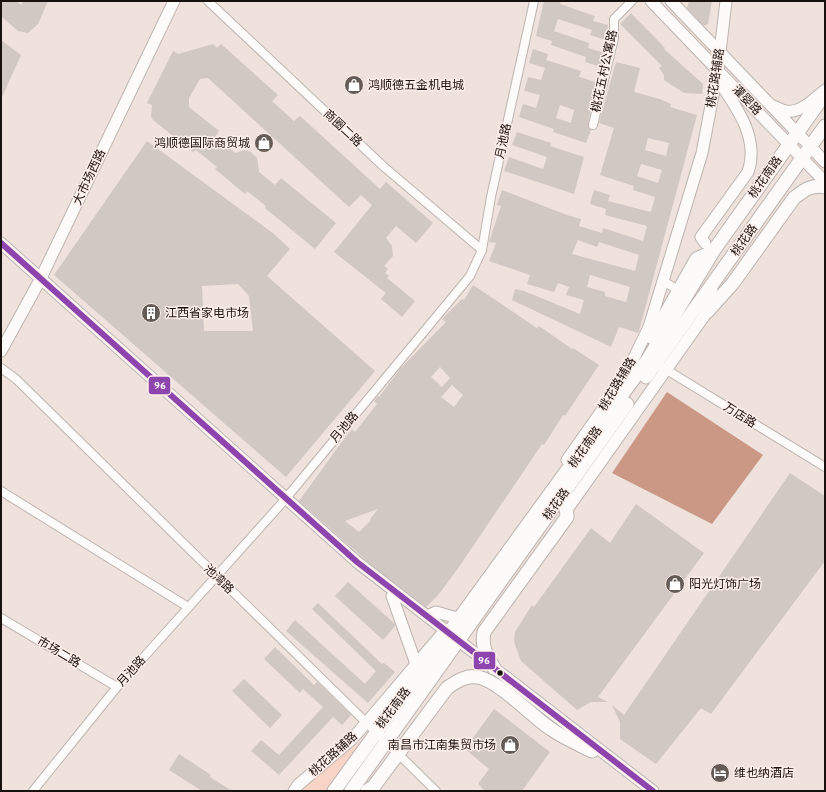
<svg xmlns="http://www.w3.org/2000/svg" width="826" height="792" font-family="'Crimson Pro','Noto Sans SC',serif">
<rect width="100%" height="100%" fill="#efe2dd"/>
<!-- green -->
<path fill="#f8d4c7" d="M371,735l-30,56h-41l25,-24z"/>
<!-- water -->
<path fill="#cb9885" d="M667,392l96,63 -51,69 -100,-51z"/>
<!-- building -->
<g fill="#d1c7c3" fill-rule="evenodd">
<path d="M1,1h15l5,4 2,-4h25l-10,23 -10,9 -10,-2 -17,-15z"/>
<path d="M544,1h17l-1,3 35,12 -2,5 15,4 -2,15 -16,-5 2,-5 -34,-11 -4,12 35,12 -1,5 17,5 -4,14 -16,-5 1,-5 -35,-12 1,-4 -16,-5z"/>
<path d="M689,1h23l-4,23 -4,2 -17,-18z"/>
<path d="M631,13l34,35 -1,1 39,35 -1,10 -18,-1 -20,-13v-5l-5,-7 3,-2 -42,-42z"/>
<path d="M1,40l20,15 -20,44z"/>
<path d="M213,44l4,4 4,-4 57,51 -6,6 22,20 6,-5 80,73 6,-7 47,41 -17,20 -20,-17 -10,12 6,8 1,10 -9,10 4,3 -3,4 4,3 -2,2 28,23 -13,16 -21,-18 5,-6 -52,-41 38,-47 -11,-10 -12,12 -141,-129 -8,1 -11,19v9l30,24 -4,6 20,16 10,-3 6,2 6,6 2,14 16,13 6,-7 55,45 -21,26 -50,-41 1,-2 -19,-15 -2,3 -30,-25 2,-2 -21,-17 -3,2 -40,-32 -2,-3 1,-12 -5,-2 26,-52 5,3z"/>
<path d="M533,49l15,5 -2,6 35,11 -2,6 17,5 -8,42 3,6 -5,13 -33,-11 1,-3 -35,-12 4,-13 13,4 4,-13 -16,-4 4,-14 13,3 4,-12 -16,-5zM560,105l14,5 -3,13 -15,-5z"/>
<path d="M616,62l24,6 -6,24 26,7 11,5 -1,3 27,8 -58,216 -1,2 -19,-6 -8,20 -99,-47 3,-11 9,2 56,23 4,-14 -18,-5 3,-8 -11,-4 -4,9 -27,-8 3,-9 -41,-14 7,-18 -7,-1 12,-36 -4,-1 5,-15 65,25 14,4 -2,7 23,7 1,-5 40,13 4,-15 -42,-11 1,-6 -16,-5 4,-14 16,5 -2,6 43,11 4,-15 -22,-7 1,-4 -34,-11 14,-47 -15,-5zM648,138l21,5 -3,13 -21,-6zM641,164l21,6 -4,13 -21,-7zM578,240l19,7 2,-5 40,13 -4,16 -63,-17zM590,275l40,12 -4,15 -21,-6v-4l-18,-5z"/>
<path d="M517,132l34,11 -1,3 34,11 -10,37 -70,-23 5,-14 34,12 4,-12 -35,-12z"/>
<path d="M147,141l127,93 16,15 -23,27 108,95 -89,106 -232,-202zM238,284l11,12 4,35h-49l-2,-45z"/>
<path d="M473,285l64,43 2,-2 33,23 1,-1 26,17 -34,51 -2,-1 -19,30 -2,-1 -83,123 -20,27 -13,13 -57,-44 -70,-62 42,-58 11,-14 3,3 22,-28 -3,-3 4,-5 1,1 21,-28 46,-47 -4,-3 20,-20 2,1zM440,367l10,11 -8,9 -11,-10zM452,385l11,10 -9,12 -13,-10zM378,509l-8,10 1,1 -12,12 -14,-11z"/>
<path d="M790,473l35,23v65l-114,153 -10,-6 -45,56 -36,-25v-17l-8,-17 12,10z"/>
<path d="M636,504l68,49 -106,144 10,5h-17l-14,8 -56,-49 -7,-19 1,-10 17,-27 2,2 57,-79 19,15z"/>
<path d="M348,582l47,42v2l-12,14 -48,-44z"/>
<path d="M318,603l64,61 2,-1 11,9 -27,31 -82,-72 9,-11 70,64 11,-13 -64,-62z"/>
<path d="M275,647l39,38 3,-3 34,33 -9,10 -9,-8 -54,58 -28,-24 10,-11 18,15 44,-48 -20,-18 -3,4 -36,-34z"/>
<path d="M244,679l38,36 -12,13 -38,-37z"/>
<path d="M494,709l56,43 -28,39h-37l-7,-7 11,-15 -24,-20z"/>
<path d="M179,754l32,21 -1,2 22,14h-30l-33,-21z"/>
</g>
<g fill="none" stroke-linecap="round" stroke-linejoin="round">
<defs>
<g id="street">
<path d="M208,1l175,165 99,84"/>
<path d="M593,125l21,-87v-19l18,-18"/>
<path d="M663,281l15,9"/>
<path d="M662,367l163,100"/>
<path d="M1,368l15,11 420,412"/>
<path d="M1,491l187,116"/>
<path d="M1,618l116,69"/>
<path d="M33,791l84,-104 165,-184 188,-227 12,-26 9,-53 43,-196"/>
</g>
<g id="secondary">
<path d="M651,1l174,181"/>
<path d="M671,1l154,161"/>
<path d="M771,105c5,2 10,5 15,6 14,3 29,-13 39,-21"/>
<path d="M1,243l356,319 296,229"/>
<path d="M705,243l-4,-6 47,-65c12,-35 -13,-67 -32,-95"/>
<path d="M651,338l45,-80 18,-8"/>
<path d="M1,351l39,-71 134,-279"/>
<path d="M567,460l38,-54 24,-38 20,-41 53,-174 16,-84 8,-68"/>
<path d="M566,511l141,-199 6,-29"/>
<path d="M392,596l24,68"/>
<path d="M427,616l9,-4 18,5"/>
<path d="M294,791l4,-6 54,-46 15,-17 74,-87"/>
</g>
<g id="primary">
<path d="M707,312l26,-29 61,-85c10,-8 18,-14 31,-11"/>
<path d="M646,377l179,-251"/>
<path d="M494,668c-7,-12 -13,-21 -10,-36l83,-115 -2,-26"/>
<path d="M334,791l314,-432 66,-109 111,-156"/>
<path d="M351,791l276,-387"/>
<path d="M367,791l7,-5 73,-98c10,-7 19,-13 31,-11 23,5 53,39 73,52 13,9 27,15 41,22"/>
</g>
</defs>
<!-- street casing -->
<use href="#street" stroke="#bdb3af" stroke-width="10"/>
<!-- secondary casing -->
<use href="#secondary" stroke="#bdb3af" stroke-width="13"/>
<!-- primary casing -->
<use href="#primary" stroke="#bdb3af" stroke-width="15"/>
<!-- street -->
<use href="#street" stroke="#fdfbfa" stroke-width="8"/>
<!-- secondary -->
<use href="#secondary" stroke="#fdfbfa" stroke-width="11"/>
<!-- primary -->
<use href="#primary" stroke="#fdfbfa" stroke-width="13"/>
<defs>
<path id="bus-1" d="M1,243l356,319 296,229"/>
</defs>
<!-- bus-1 casing -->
<use href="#bus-1" stroke="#fdeee9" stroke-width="9"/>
<!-- bus-1 -->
<use href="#bus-1" stroke="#8e44ad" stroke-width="6"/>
</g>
<!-- icons -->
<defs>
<symbol id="shop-disc" viewBox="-11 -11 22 22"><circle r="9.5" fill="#645a56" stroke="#fdeee9"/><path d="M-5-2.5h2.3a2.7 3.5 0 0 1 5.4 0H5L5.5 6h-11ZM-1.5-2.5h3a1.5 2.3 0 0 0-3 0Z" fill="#fff"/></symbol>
<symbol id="building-disc" viewBox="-11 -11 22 22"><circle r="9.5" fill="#645a56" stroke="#fdeee9"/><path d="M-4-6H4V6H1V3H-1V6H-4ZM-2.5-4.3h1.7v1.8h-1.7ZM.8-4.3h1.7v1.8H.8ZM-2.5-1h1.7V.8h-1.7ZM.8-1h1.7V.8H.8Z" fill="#fff"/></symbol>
<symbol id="hotel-disc" viewBox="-11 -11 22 22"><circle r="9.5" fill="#645a56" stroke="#fdeee9"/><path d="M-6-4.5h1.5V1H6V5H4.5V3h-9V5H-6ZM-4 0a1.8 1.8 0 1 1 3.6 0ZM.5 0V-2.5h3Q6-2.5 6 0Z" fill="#fff"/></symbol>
</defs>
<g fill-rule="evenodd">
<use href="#shop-disc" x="343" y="74" width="22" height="22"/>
<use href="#shop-disc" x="253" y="132" width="22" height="22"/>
<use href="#building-disc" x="140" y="302" width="22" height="22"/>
<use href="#shop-disc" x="664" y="573" width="22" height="22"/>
<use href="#shop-disc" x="499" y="734" width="22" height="22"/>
<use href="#hotel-disc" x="709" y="762" width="22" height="22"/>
</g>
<!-- markers -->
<circle fill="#19110e" stroke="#fdeee9" stroke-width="1.5" cx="500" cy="673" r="3.5"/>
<g text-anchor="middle" stroke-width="3" stroke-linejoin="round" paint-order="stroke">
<!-- street labels -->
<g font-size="12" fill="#19110e" stroke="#fdeee9">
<text transform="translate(604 71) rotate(-78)" y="4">桃花五村公寓路</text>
<text transform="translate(715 78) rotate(-81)" y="4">桃花路辅路</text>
<text transform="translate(747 100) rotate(47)" y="4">灌婴路</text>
<text transform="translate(343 128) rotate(43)" y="4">商圈二路</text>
<text transform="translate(503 141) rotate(-78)" y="4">月池路</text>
<text transform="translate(89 177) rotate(-65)" y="4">大市场西路</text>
<text transform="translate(765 177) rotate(-55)" y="4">桃花南路</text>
<text transform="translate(744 240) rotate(-55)" y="4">桃花路</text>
<text transform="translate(617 384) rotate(-59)" y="4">桃花路辅路</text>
<text transform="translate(740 415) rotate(32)" y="4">万店路</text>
<text transform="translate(344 427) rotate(-50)" y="4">月池路</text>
<text transform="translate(585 447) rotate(-54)" y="4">桃花南路</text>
<text transform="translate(556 504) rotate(-55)" y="4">桃花路</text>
<text transform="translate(219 579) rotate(44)" y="4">池湾路</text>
<text transform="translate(59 652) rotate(31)" y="4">市场二路</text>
<text transform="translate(131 671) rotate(-48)" y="4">月池路</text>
<text transform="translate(393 708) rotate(-53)" y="4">桃花南路</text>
<text transform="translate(333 754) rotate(-42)" y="4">桃花路辅路</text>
</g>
<!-- poi labels -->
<g font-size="12" fill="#19110e" stroke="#fdeee9" text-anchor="start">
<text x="368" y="89">鸿顺德五金机电城</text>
<text x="250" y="147" text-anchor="end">鸿顺德国际商贸城</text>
<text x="165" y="317">江西省家电市场</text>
<text x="689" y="588">阳光灯饰广场</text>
<text x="496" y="749" text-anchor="end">南昌市江南集贸市场</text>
<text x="734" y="777">维也纳酒店</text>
</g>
</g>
<g stroke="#fdeee9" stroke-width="1.5">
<rect x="148" y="376" width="23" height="19" rx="4" fill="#8e44ad"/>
<rect x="473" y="651" width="23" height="19" rx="4" fill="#8e44ad"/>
</g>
<g font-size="11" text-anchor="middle" font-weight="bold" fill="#fff">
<text x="160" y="389">96</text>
<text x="484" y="664">96</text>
</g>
<!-- border -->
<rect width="826" height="792" fill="none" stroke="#19110e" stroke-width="4"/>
</svg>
